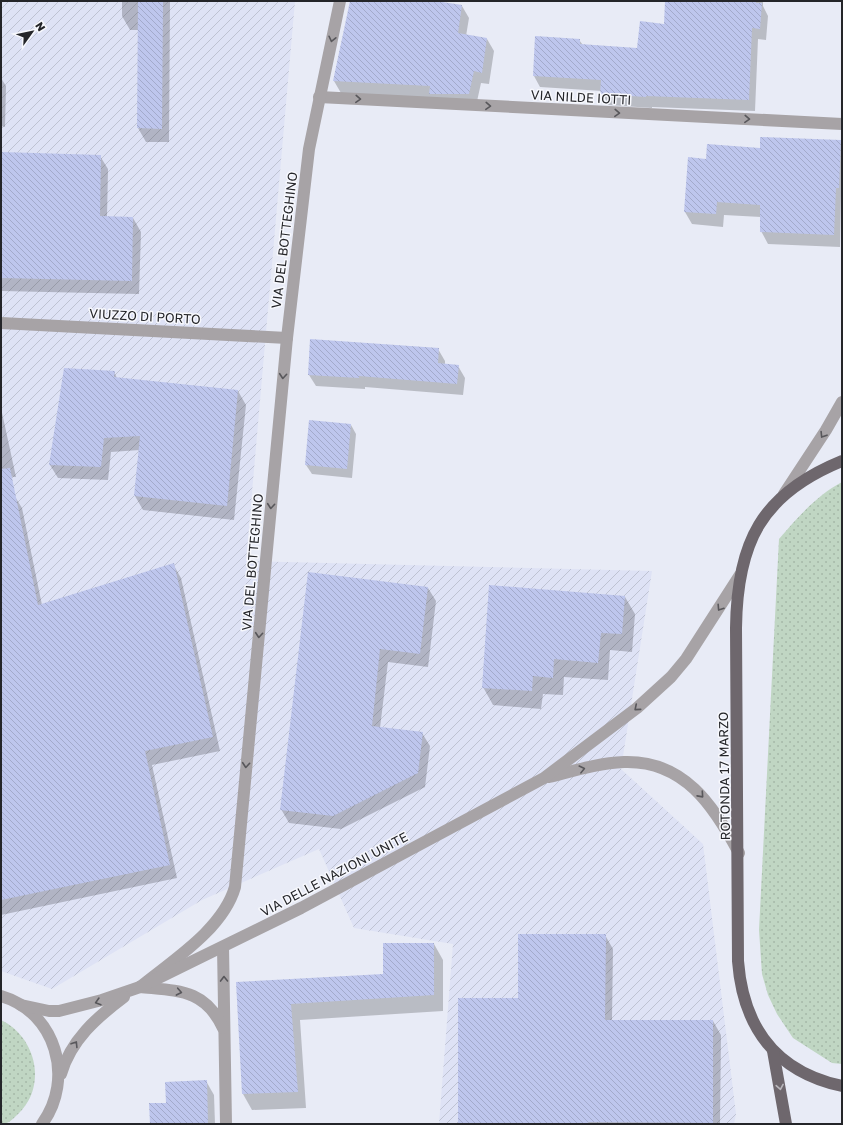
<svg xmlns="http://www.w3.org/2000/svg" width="843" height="1125" font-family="'Golos Text',sans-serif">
<defs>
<pattern id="industrial-furrows" width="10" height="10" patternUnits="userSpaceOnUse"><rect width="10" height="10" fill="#dee2f5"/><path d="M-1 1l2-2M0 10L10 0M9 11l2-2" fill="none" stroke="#bec2d2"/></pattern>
<pattern id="grass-dots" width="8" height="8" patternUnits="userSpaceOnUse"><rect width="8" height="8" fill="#c0d6c3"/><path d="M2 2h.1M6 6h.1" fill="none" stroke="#a5b8a8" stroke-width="1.8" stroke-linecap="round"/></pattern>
<pattern id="building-back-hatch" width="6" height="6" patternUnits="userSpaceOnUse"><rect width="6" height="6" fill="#bec6ed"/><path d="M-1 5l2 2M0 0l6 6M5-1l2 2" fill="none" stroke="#a3aacb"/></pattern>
</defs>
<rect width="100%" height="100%" fill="#e8ebf6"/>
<!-- industrial -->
<path fill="url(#industrial-furrows)" d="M1,1h294l-49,560 406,10 -31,198 82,75 33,270 -2,10h-295l14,-180 -99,-16 -35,-79 -117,51 -150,89 -51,-18z"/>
<!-- grass -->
<g fill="url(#grass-dots)">
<path d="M842,482v582l-10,-1 -39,-25 -16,-24 -9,-19 -6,-21 -3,-44 20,-391c19,-22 37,-43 63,-57z"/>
<path d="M1,1020c36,17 47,68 16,95 -5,5 -9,9 -16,9z"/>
</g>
<!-- shadow -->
<g fill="#0003">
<path d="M122,1h48l-1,141h-23l-8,-14v-98h-8l-8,-14z"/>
<path d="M351,1h79l32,5 7,12 -3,18 21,3 7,12 -5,33 -8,-1 -5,23 -135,-13 -7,-12z"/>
<path d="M666,1h97v5l5,10 -2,24 -8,-1 -3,72 -103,-4v1l-44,-3 -6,-14 -62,-4 -6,-11 45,-36 4,5 55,4 27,-24z"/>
<path d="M1,78l5,8 -1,41 -4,-1z"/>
<path d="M840,141l2,4 -2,102 -72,-3 -7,-13v-14l-37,-2 -1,12 -31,-3 -7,-12 22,-52 54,-11z"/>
<path d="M1,153l99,3 8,13 -1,48 26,1 8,14 -2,62 -138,-3z"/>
<path d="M438,349l7,12v4l13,1 7,12 -2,17 -98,-8v2l-49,-3 -7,-11z"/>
<path d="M114,372l3,6 121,13 8,14 -12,115 -91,-10 -8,-14 5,-46 -29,2 -3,28 -50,-2 -8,-13z"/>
<path d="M1,408l15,69 -15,-1z"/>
<path d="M351,425l5,9 -4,44 -40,-4 -6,-9z"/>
<path d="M1,493l13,2 8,13 20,97 131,-41 8,14 39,173 -68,14 25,113 -176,37z"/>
<path d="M309,573l119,15 8,13 -8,66 -40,-5 -8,66 42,5 8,13 -5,41 -84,42 -52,-6 -8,-14z"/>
<path d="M625,597l10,17 -3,38 -22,-2 -2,30 -44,-3 -1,18 -20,-1 -2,15 -48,-4 -10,-18z"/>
<path d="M605,935l8,14 -1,72h101l8,14 -1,89h-261l60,-125z"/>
<path d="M434,944l9,16v51l-143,9 6,88 -54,2 -9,-16 -6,-111 147,-8z"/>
<path d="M206,1081l8,14 1,29h-64z"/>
</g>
<!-- building -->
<g fill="url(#building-back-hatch)">
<path d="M138,1h25l-1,128 -25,-1z"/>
<path d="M350,1h86l26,4 -4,28 29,5 -5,35 -8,-2 -5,23h-40l1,-8 -97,-5z"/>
<path d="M665,1h91v2h6l-2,26 -8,-1 -3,72 -103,-4v1l-46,-3 1,-14 -68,-4 2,-40 45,3v5l57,4 3,-27 24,3z"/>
<path d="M760,137l81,3 -2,48h-3l-2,47 -74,-3v-27l-43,-3 -1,12 -32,-2 4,-55 18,2 1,-15 53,4z"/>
<path d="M1,152l100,3 -1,61 33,1 -1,64 -131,-3z"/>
<path d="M310,339l129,9 -1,15 21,2 -2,19 -98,-8v2l-51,-3z"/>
<path d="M64,368l51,3 -1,6 124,13 -11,116 -93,-10 6,-60 -36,2 -3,29 -52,-2z"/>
<path d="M309,420l42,4 -4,45 -42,-4z"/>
<path d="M10,468l28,137 136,-42 39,174 -68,14 25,114 -169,35v-431z"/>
<path d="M308,572l120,15 -8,67 -40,-5 -8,77 51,6 -5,41 -85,43 -53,-6z"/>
<path d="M489,585l136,11 -3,38 -21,-1 -3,30 -44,-4 -1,19 -20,-2 -1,15 -50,-3z"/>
<path d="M518,934h88l-1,86h108v103l-125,-1v2h-130v-126h60z"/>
<path d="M383,943h51v52l-143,9 7,88 -56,2 -6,-112 147,-8z"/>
<path d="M207,1080l1,44h-58l-1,-21h17l-1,-21z"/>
</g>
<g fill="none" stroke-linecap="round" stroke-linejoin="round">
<!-- minor -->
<g stroke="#a7a3a6" stroke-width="12">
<path d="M319,97l523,27"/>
<path d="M1,323l286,15"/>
<path d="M784,494l42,-64 16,-28"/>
<path d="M549,777c24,-6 49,-14 75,-15 60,-2 90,44 115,91"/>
<path d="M223,947l3,177"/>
<path d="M140,987c33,-27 83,-58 95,-100l52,-549 22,-189 31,-148"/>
<path d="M140,987c38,4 65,2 83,41"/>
<path d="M1,996c55,16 74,83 41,128"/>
<path d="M21,1005l28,6h10l43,-11 38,-13 161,-79 243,-130 93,-70 34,-31 15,-18 54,-84"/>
<path d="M61,1074c10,-34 35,-56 63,-77"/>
</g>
<!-- major -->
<g stroke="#6e676d" stroke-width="12">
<path d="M842,461c-81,33 -105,82 -106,167l2,333c5,66 38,111 104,125"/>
<path d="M773,1051l13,73"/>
</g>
</g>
<!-- one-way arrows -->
<defs><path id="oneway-chevron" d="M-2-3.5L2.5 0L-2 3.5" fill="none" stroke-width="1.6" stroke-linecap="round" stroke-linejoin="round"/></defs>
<g stroke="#58575b">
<use href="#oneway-chevron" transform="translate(332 39) rotate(103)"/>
<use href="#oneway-chevron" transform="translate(358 99) rotate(3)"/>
<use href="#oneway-chevron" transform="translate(488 106) rotate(3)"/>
<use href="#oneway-chevron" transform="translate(617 113) rotate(3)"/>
<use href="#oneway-chevron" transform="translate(747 119) rotate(3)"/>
<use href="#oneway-chevron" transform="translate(283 376) rotate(95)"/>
<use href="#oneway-chevron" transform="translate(823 435) rotate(122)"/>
<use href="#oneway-chevron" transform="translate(271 506) rotate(95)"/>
<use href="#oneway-chevron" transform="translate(720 608) rotate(123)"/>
<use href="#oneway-chevron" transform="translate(259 635) rotate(95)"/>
<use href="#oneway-chevron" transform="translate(637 708) rotate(140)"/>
<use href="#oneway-chevron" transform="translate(246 765) rotate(95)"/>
<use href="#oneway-chevron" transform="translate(582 769) rotate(-14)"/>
<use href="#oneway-chevron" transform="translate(701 795) rotate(48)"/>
<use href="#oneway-chevron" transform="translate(224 979) rotate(-91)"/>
<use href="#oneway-chevron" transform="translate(179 992) rotate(11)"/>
<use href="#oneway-chevron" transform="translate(98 1002) rotate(164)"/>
<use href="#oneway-chevron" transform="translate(75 1044) rotate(-58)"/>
</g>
<use stroke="#b9b7bc" href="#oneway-chevron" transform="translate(780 1087) rotate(80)"/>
<g text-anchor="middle" stroke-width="3" stroke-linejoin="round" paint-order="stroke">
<!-- street labels -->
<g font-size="13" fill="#242529" stroke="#f7f8fd">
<text transform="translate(581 97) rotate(3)" y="5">VIA NILDE IOTTI</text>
<text transform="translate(284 240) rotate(-83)" y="5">VIA DEL BOTTEGHINO</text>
<text transform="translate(145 316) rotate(3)" y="5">VIUZZO DI PORTO</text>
<text transform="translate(252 562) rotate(-85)" y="5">VIA DEL BOTTEGHINO</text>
<text transform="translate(724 776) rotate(-91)" y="5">ROTONDA 17 MARZO</text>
<text transform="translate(334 874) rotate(-28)" y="5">VIA DELLE NAZIONI UNITE</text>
</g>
</g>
<!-- border -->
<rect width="843" height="1125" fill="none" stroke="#242529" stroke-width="4"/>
<!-- north arrow -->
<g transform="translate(32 32) rotate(57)" stroke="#f7f8fd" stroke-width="3" paint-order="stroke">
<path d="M0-3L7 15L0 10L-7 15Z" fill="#242529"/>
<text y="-6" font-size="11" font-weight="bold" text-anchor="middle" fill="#242529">N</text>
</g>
</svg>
